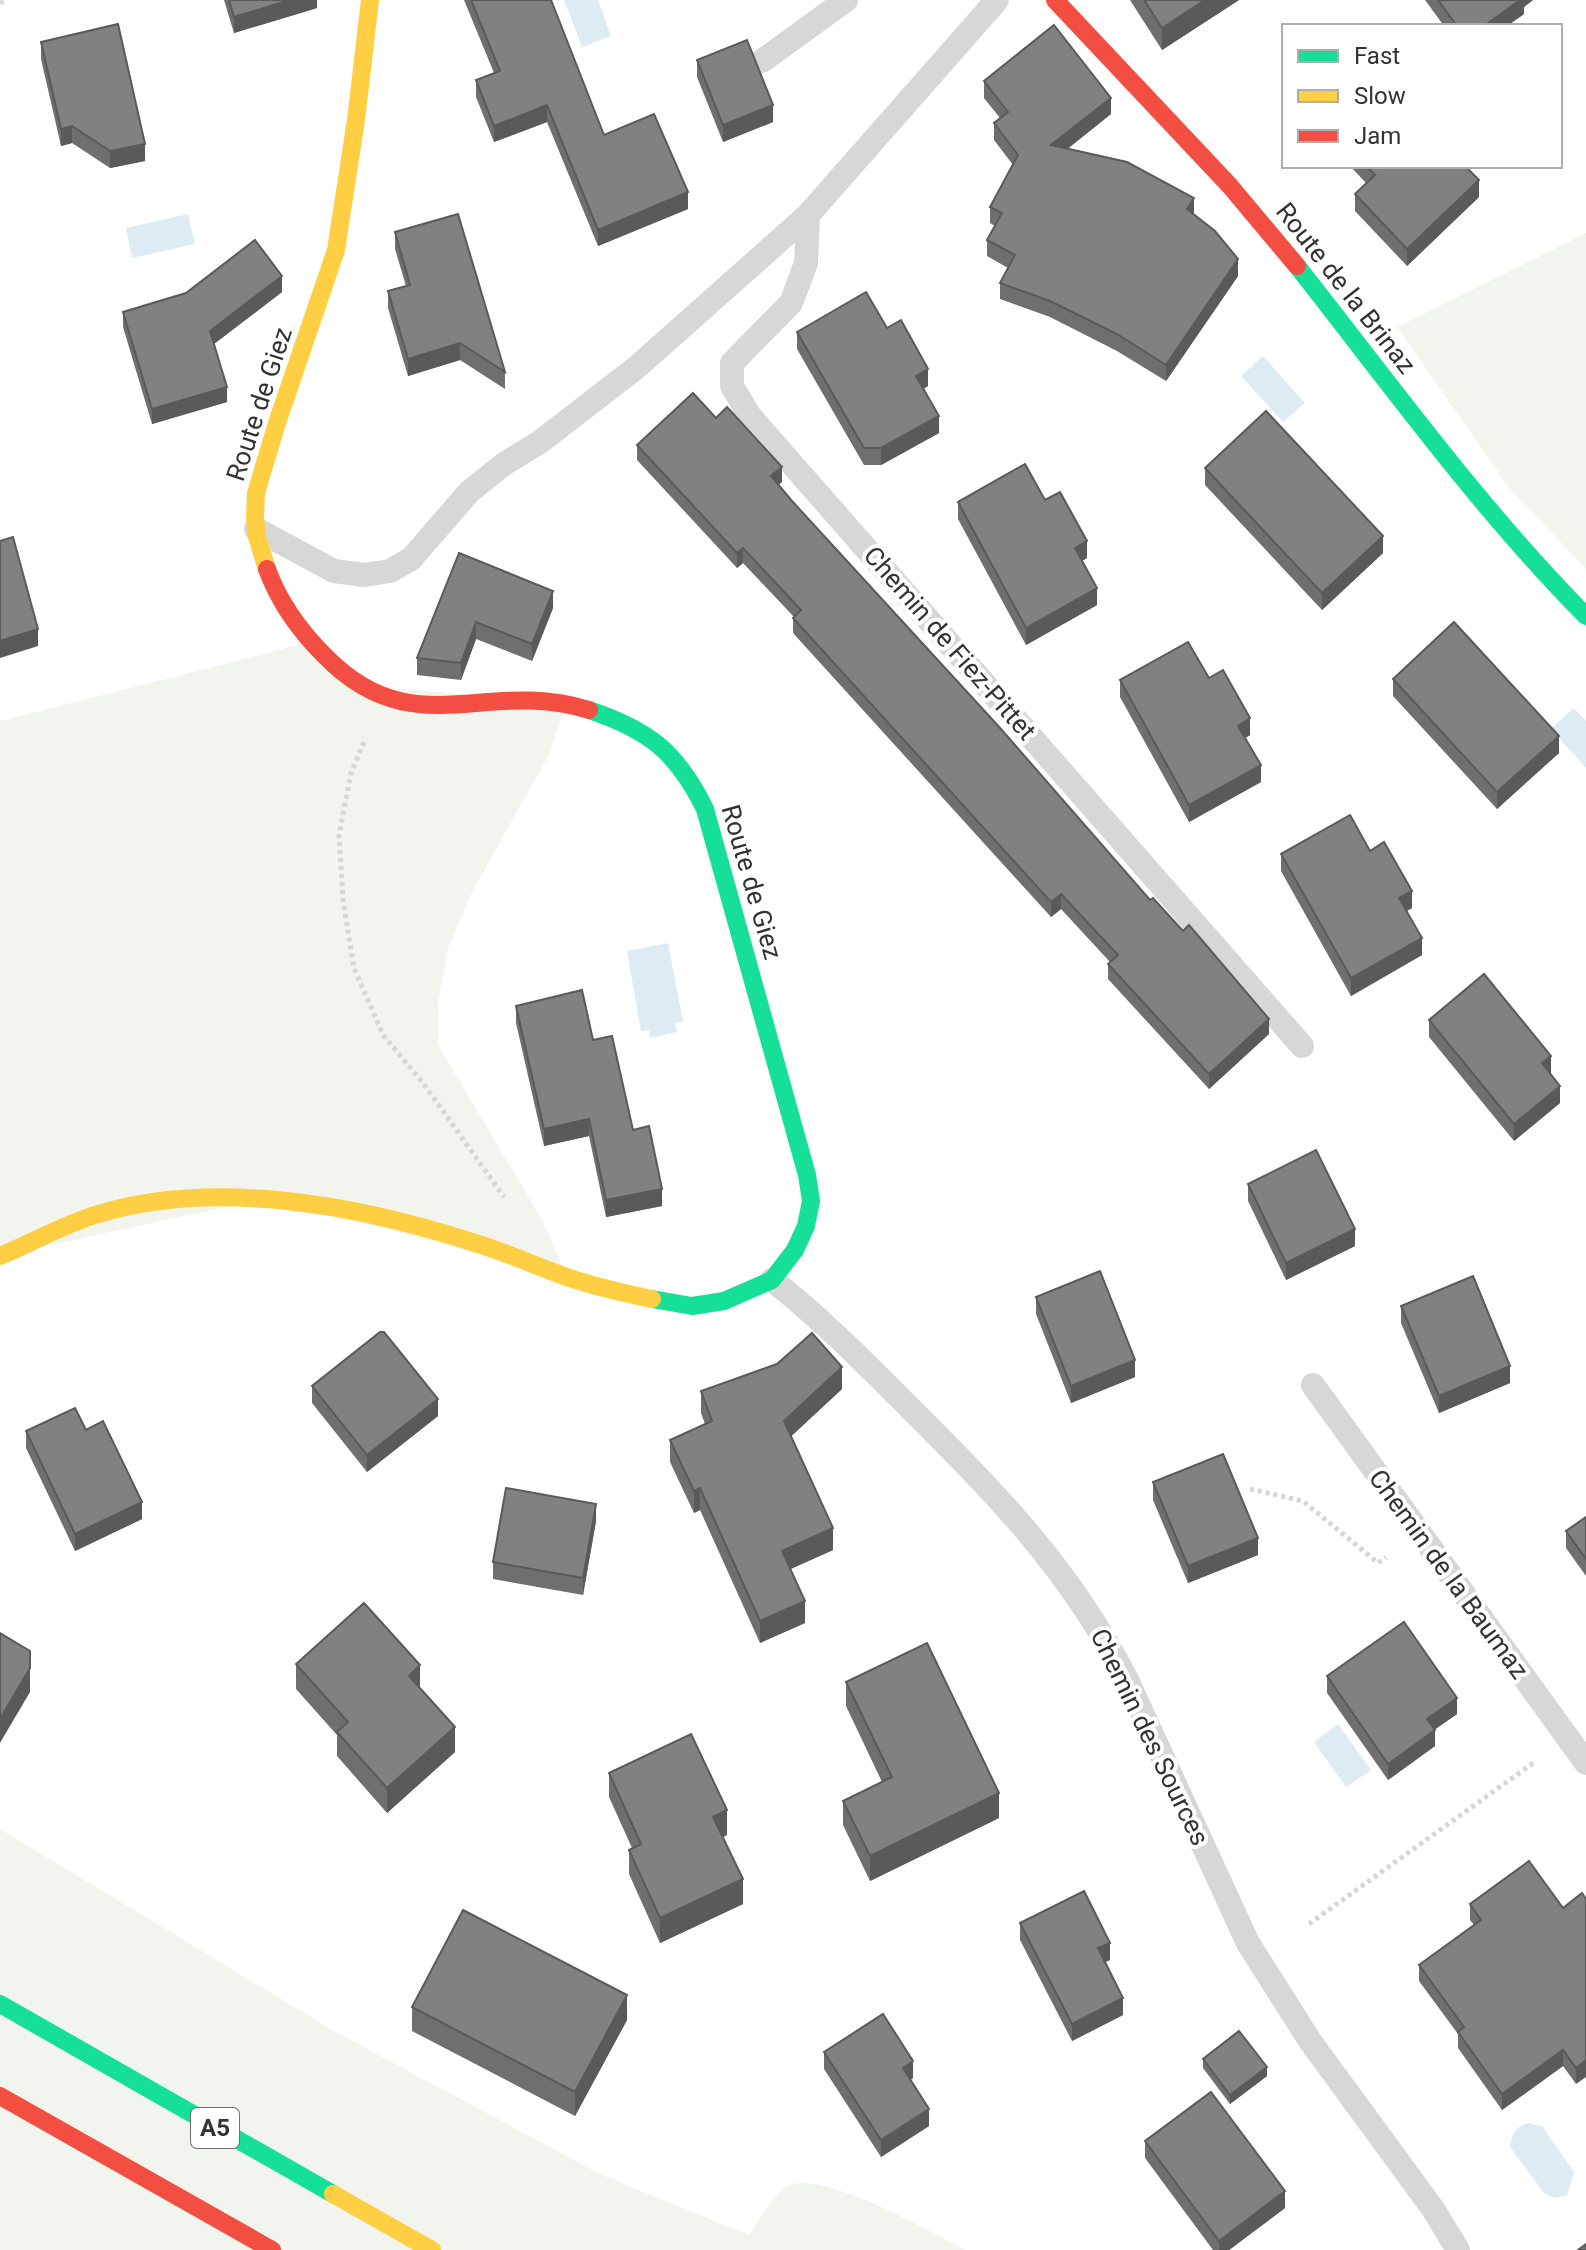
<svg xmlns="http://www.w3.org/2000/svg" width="1586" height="2250" font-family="Roboto,sans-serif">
<rect width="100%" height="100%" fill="#fff"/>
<!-- green -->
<g fill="#f1f5ed">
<path d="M1586,233v336l-76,-80 -113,-162z"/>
<path d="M311,642l47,43 208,18 -17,52 -75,133 -26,60 -10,56v41l104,175 25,57 -300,-79 -267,58v-535z"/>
<path d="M0,1829l334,202 268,144 147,60c8,-11 27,-44 38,-49 35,-17 143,46 179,64h-966z"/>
</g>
<!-- water -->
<g fill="#ddebf3">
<path d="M564,0h34l13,36 -29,11z"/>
<path d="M188,214l7,30 -63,14 -6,-30z"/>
<path d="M1263,356l42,47 -22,19 -42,-46z"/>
<path d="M1574,708l12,13v47l-35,-39z"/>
<path d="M668,943l15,79 -8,1 2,9 -27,6 -1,-8 -8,1 -14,-80z"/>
<path d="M1338,1724l33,46 -25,17 -32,-45z"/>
<path d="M1528,2123l14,3 32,46 -7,23 -12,3 -11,-5 -34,-46c2,-14 5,-20 18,-24z"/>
</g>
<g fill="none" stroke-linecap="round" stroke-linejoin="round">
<!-- path -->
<g stroke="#d6d6d6" stroke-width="5" stroke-dasharray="4 4" stroke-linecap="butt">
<path d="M0,3l7,-3"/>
<path d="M364,742l-13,31 -12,62 4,65 11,68 29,67 40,48 81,114"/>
<path d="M1250,1489l53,12 75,62 8,-6"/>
<path d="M1309,1924l227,-163"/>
</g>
<!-- lane -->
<g stroke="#d7d7d7" stroke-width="24">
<path d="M762,61l84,-61"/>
<path d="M808,215l-2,48 -15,40 -59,60v23l17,29 553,631"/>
<path d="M256,529l78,42 30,4 26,-4 21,-12 58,-67 35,-28 36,-22 97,-75 171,-152 189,-215"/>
<path d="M772,1280c50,39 94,84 139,129 87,87 159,160 216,271l121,263 62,98 123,168 25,41"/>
<path d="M1313,1385l273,378"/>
</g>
<!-- fast -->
<g stroke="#16e098" stroke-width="18">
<path d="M1297,266c94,119 182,242 289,350"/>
<path d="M589,710c60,20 88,42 116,99l102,366 4,26 -5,25 -11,24 -23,30 -48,21 -32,5 -40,-7"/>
<path d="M0,2004l333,190"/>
</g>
<!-- slow -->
<g stroke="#ffcf43" stroke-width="18">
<path d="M267,569l-10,-32 -2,-19 1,-25 21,-70 59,-173 20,-130 14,-120"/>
<path d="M0,1256c31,-13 63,-31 95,-41 118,-37 262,-10 377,27 31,9 61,23 92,34 28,10 59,17 88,23"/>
<path d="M333,2194l99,56"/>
</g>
<!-- jam -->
<g stroke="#f24e42" stroke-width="18">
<path d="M1055,0l175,186 67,80"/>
<path d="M267,569c12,33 32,61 57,86 89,92 162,22 265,55"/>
<path d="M0,2096l272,154"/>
</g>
</g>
<!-- wall -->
<g fill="#6f6f6f">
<path d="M224,0h93v8l-83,25z"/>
<path d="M464,0h87l53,135 84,74 -90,37 -51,-124 -53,20 -18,-45v-17l18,-7z"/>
<path d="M1130,0h109l-77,50z"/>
<path d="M1425,0h108l-9,7v7l-17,12h-63z"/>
<path d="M41,42l104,119 -35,7 -38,-25 -11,3 -20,-87z"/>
<path d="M697,60l76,62 -50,20 -26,-65z"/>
<path d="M984,81l127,33 -44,35 127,65 44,62 -72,105 -49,-30 -67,-34 -50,-18v-16l8,-15 -21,-12v-16l8,-14 -5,-3v-16l23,-42 -19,-25v-17l6,-5 -16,-20z"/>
<path d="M1350,166h115l14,31 -72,69 -52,-55v-17l11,-11z"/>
<path d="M395,232l110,140v17l-45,-29 -52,16 -20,-68v-17l18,-5 -11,-37z"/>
<path d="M282,292l-68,52 13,58 -75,22 -29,-97v-15z"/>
<path d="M887,328l41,58 -5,3 16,44 -58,32h-17l-67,-116v-17z"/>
<path d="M716,418l66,64 -4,3 491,549 -60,55 -101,-110v-15l2,-2 -49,-53 -10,8 -258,-284v-15l1,-1 -51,-54 -6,5 -100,-108v-15z"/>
<path d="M1205,468l178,85 -61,57 -117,-125z"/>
<path d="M1045,500l42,58 -5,3 15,44 -71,40 -68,-126v-17z"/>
<path d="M459,553l94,55 -21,53 -56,-22 -15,41 -44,-5v-17z"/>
<path d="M1209,678l41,57 -5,3 16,44 -72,40 -69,-125v-17z"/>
<path d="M1393,679l166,74 -62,56 -104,-113z"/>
<path d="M1370,851l42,57 -5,3 15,44 -71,41 -70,-125v-17z"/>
<path d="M516,1006l77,34 40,90 29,76 -56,11 -17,-81 -45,10 -28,-123z"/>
<path d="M1429,1020l122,53 -1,1 10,29 -46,38 -85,-104z"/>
<path d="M1248,1184l107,62 -69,34 -38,-79z"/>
<path d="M1036,1297l99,80 -64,26 -35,-89z"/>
<path d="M1401,1306l109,77 -71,30 -38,-90z"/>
<path d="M312,1386l126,30 -71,56 -55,-69z"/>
<path d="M842,1389l-51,47 42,114 -43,19 15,54 -45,20 -60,-133 -6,3 -24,-51v-22l35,-16 -4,-11v-22z"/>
<path d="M86,1430l56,89 -67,32 -49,-103v-17z"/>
<path d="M1153,1482l105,73 -70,28 -35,-83z"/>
<path d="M1586,1517v59l-20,-28v-17z"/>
<path d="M596,1521l-13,74 -90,-16v-17z"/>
<path d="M296,1664l124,24 35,64 -68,61 -50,-57v-21l-41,-46z"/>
<path d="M1327,1676l130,38 -22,15v17l-47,34 -61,-87z"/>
<path d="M846,1682l153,136 -129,63 -27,-56v-24l39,-19 -36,-76z"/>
<path d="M609,1773l118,62 -4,2 20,67 -83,39 -31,-69v-24l3,-2 -23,-51z"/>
<path d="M1586,1899l-10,185 -13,-18 -61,44 -44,-62v-14l-39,-53v-16l55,-40 -4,-5v-16l93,4z"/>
<path d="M1020,1923l90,37 -5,2 18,53 -51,26 -52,-101z"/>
<path d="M412,2007l215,13 -52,96 -163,-85z"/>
<path d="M824,2052l89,26 -3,2 19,46 -48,31 -57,-88z"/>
<path d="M1203,2059l64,17 -37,28 -27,-36z"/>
<path d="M1145,2141l140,67 -56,42h-16l-68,-92z"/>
</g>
<!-- shaded-wall -->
<g fill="#5a5a5a">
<path d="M290,0h27v8l-83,25v-16z"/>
<path d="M1205,0h34l-77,50v-22z"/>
<path d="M1519,0h14l-9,7v7l-17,12h-23z"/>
<path d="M1111,98v16l-60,48v-17z"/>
<path d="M547,105v17l-53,20v-16z"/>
<path d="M773,105v17l-50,20v-17z"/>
<path d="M72,126v17l-11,3v-17z"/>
<path d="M145,144v17l-35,7v-17z"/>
<path d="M1479,180v17l-72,69v-17z"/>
<path d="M688,192v17l-90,37v-16z"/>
<path d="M1194,198v16l-7,-5z"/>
<path d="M1238,259v17l-72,105v-16z"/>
<path d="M282,276v16l-72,55v-16z"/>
<path d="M460,343v17l-52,16v-17z"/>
<path d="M928,369v17l-12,7v-17z"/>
<path d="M227,387v15l-75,22v-15z"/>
<path d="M939,416v17l-58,32v-17z"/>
<path d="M782,467v15l-11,9v-15z"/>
<path d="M1383,536v17l-61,57v-17z"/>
<path d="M1087,541v17l-12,7v-17z"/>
<path d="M743,548v15l-6,5v-15z"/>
<path d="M1097,588v17l-71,40v-17z"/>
<path d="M553,591v17l-21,53v-17z"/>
<path d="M476,622v17l-15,41v-17z"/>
<path d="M38,629v17l-38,12v-17z"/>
<path d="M1250,718v17l-12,8v-17z"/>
<path d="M1559,736v17l-62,56v-17z"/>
<path d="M1261,765v17l-72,40v-17z"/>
<path d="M1412,891v17l-13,7v-17z"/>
<path d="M1061,894v15l-10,8v-15z"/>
<path d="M1422,938v17l-71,41v-18z"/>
<path d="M1269,1019v15l-60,55v-15z"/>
<path d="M1551,1056v17l-9,7v-17z"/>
<path d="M1560,1086v17l-46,38v-17z"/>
<path d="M589,1119v17l-45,10v-17z"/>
<path d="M662,1189v17l-56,11v-17z"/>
<path d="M1355,1229v17l-69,34v-17z"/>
<path d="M1135,1360v17l-64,26v-17z"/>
<path d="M1510,1366v17l-71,30v-17z"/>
<path d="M842,1367v22l-58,54v-22z"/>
<path d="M438,1399v17l-71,56v-17z"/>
<path d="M700,1488v22l-6,3v-22z"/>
<path d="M142,1502v17l-67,32v-17z"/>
<path d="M596,1504v17l-13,74v-17z"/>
<path d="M833,1528v22l-51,23v-22z"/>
<path d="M1258,1538v17l-70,28v-17z"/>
<path d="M805,1601v22l-45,20v-22z"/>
<path d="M420,1665v25l-11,-14z"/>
<path d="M30,1668v24l-30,51v-24z"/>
<path d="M1457,1698v16l-30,21v-16z"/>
<path d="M455,1727v25l-68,61v-25z"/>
<path d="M1435,1730v16l-47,34v-16z"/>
<path d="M999,1793v25l-129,63v-25z"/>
<path d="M727,1810v25l-14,6v-24z"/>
<path d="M743,1879v25l-83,39v-25z"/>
<path d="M1110,1943v17l-12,5v-17z"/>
<path d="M627,1995v25l-52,96v-24z"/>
<path d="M1123,1998v17l-51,26v-17z"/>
<path d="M1563,2050v16l-61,44v-16z"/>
<path d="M1586,2060v17l-10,7v-16z"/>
<path d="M913,2061v17l-10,7v-17z"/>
<path d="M1267,2067v9l-37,28v-9z"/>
<path d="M929,2109v17l-48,31v-17z"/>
<path d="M1285,2191v17l-56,42h-10v-9z"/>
</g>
<!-- building -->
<g fill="#818181" stroke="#5a5a5a" stroke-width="2">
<path d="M229,0h61l-56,17z"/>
<path d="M471,0h80l53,135 50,-21 34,78 -90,38 -51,-125 -53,21 -18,-46 24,-9z"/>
<path d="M1144,0h61l-43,28z"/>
<path d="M1438,0h82l-36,26h-27z"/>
<path d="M118,24l27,120 -35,7 -38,-25 -11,3 -20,-87z"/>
<path d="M1054,25l57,73 -60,47 76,17 67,36 -7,11 28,22 23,28 -72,106 -49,-31 -67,-33 -50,-18 15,-28 -28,-15 15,-27 -12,-6 28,-52 -24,-32 14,-11 -24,-31z"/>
<path d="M747,40l26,65 -50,20 -26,-65z"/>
<path d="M1366,166h99l14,14 -72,69 -52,-55 20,-19z"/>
<path d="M458,214l47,158 -45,-29 -52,16 -20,-68 22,-6 -15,-53z"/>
<path d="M255,240l27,36 -72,55 17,56 -75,22 -29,-97 63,-19z"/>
<path d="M866,292l21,36 14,-8 27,49 -12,7 23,40 -58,32h-17l-67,-116z"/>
<path d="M693,393l23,25 11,-11 55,60 -11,9 21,25 209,228 149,171 3,-2 30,33 6,-6 80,94 -60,55 -101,-110 10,-9 -57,-61 -10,8 -258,-284 8,-8 -58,-62 -6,5 -100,-108z"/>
<path d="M1266,411l117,125 -61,57 -117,-125z"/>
<path d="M1025,464l20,36 15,-8 27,49 -12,7 22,40 -71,40 -68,-126z"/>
<path d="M13,537l25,92 -38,12v-100z"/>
<path d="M459,553l94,38 -21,53 -56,-22 -15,41 -44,-5z"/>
<path d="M1454,622l105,114 -62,56 -104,-113z"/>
<path d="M1188,642l21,36 14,-8 27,48 -12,8 23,39 -72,40 -69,-125z"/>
<path d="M1350,815l20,36 14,-9 28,49 -13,7 23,40 -71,40 -70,-124z"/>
<path d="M1484,974l67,82 -9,7 18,23 -46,38 -85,-104z"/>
<path d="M582,990l11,50 19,-4 21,94 16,-4 13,63 -56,11 -17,-81 -45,10 -28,-123z"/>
<path d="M1316,1150l39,79 -69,34 -38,-79z"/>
<path d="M1100,1271l35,89 -64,26 -35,-89z"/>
<path d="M1473,1276l37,90 -71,30 -38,-90z"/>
<path d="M380,1332h4l54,67 -71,56 -55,-69z"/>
<path d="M812,1333l30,34 -58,54 49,107 -51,23 23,50 -45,20 -60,-133 -6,3 -24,-51 42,-19 -11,-30 76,-27z"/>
<path d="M75,1408l11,22 17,-9 39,81 -67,32 -49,-103z"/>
<path d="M1223,1454l35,84 -70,28 -35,-84z"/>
<path d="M506,1488l90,16 -13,74 -90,-16z"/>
<path d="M1586,1517v42l-20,-28z"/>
<path d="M364,1603l56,62 -11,11 46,51 -68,61 -50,-56 11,-10 -52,-58z"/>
<path d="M1404,1622l53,76 -30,21 8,11 -47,34 -61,-88z"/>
<path d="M0,1633l30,18v17l-30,51z"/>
<path d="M927,1643l72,150 -129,63 -27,-55 49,-24 -46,-95z"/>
<path d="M691,1734l36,76 -14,7 30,62 -83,39 -31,-68 12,-6 -32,-71z"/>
<path d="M1529,1861l34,47 19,-15 4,6v161l-10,8 -13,-18 -61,44 -44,-62 6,-5 -45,-62 62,-45 -11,-16z"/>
<path d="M1084,1891l26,52 -12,5 25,50 -51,26 -52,-101z"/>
<path d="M463,1910l164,85 -52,97 -163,-85z"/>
<path d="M883,2014l30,47 -10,7 26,41 -48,31 -57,-88z"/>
<path d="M1239,2031l28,36 -37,28 -27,-36z"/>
<path d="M1211,2092l74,99 -66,50 -74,-100z"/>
<path d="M1586,2244v6h-8z"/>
</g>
<g text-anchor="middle" stroke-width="8" stroke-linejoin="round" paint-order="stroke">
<!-- shield labels -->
<rect fill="#fff" stroke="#707070" stroke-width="2" x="191" y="2108" width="48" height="40" rx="6"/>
<g font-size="24" font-weight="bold" fill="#333">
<text x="215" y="2136">A5</text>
</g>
<!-- street labels -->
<g font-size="26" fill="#333" stroke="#fff">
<text transform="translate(1346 288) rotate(52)" y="9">Route de la Brinaz</text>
<text transform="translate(259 404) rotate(-72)" y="9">Route de Giez</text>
<text transform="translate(950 643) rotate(49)" y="9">Chemin de Fiez-Pittet</text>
<text transform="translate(752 882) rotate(74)" y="9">Route de Giez</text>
<text transform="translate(1449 1574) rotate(54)" y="9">Chemin de la Baumaz</text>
<text transform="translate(1150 1737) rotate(64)" y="9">Chemin des Sources</text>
</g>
</g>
<!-- legend -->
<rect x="1282" y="24" width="280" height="144" fill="#ffffff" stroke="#adadad" stroke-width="2"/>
<rect x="1298" y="50" width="40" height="12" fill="#16e098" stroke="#adadad" stroke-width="2"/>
<text x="1354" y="64" font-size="24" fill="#333333">Fast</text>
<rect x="1298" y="90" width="40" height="12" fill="#ffcf43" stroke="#adadad" stroke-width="2"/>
<text x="1354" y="104" font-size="24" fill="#333333">Slow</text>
<rect x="1298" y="130" width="40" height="12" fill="#f24e42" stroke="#adadad" stroke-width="2"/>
<text x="1354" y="144" font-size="24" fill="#333333">Jam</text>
</svg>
